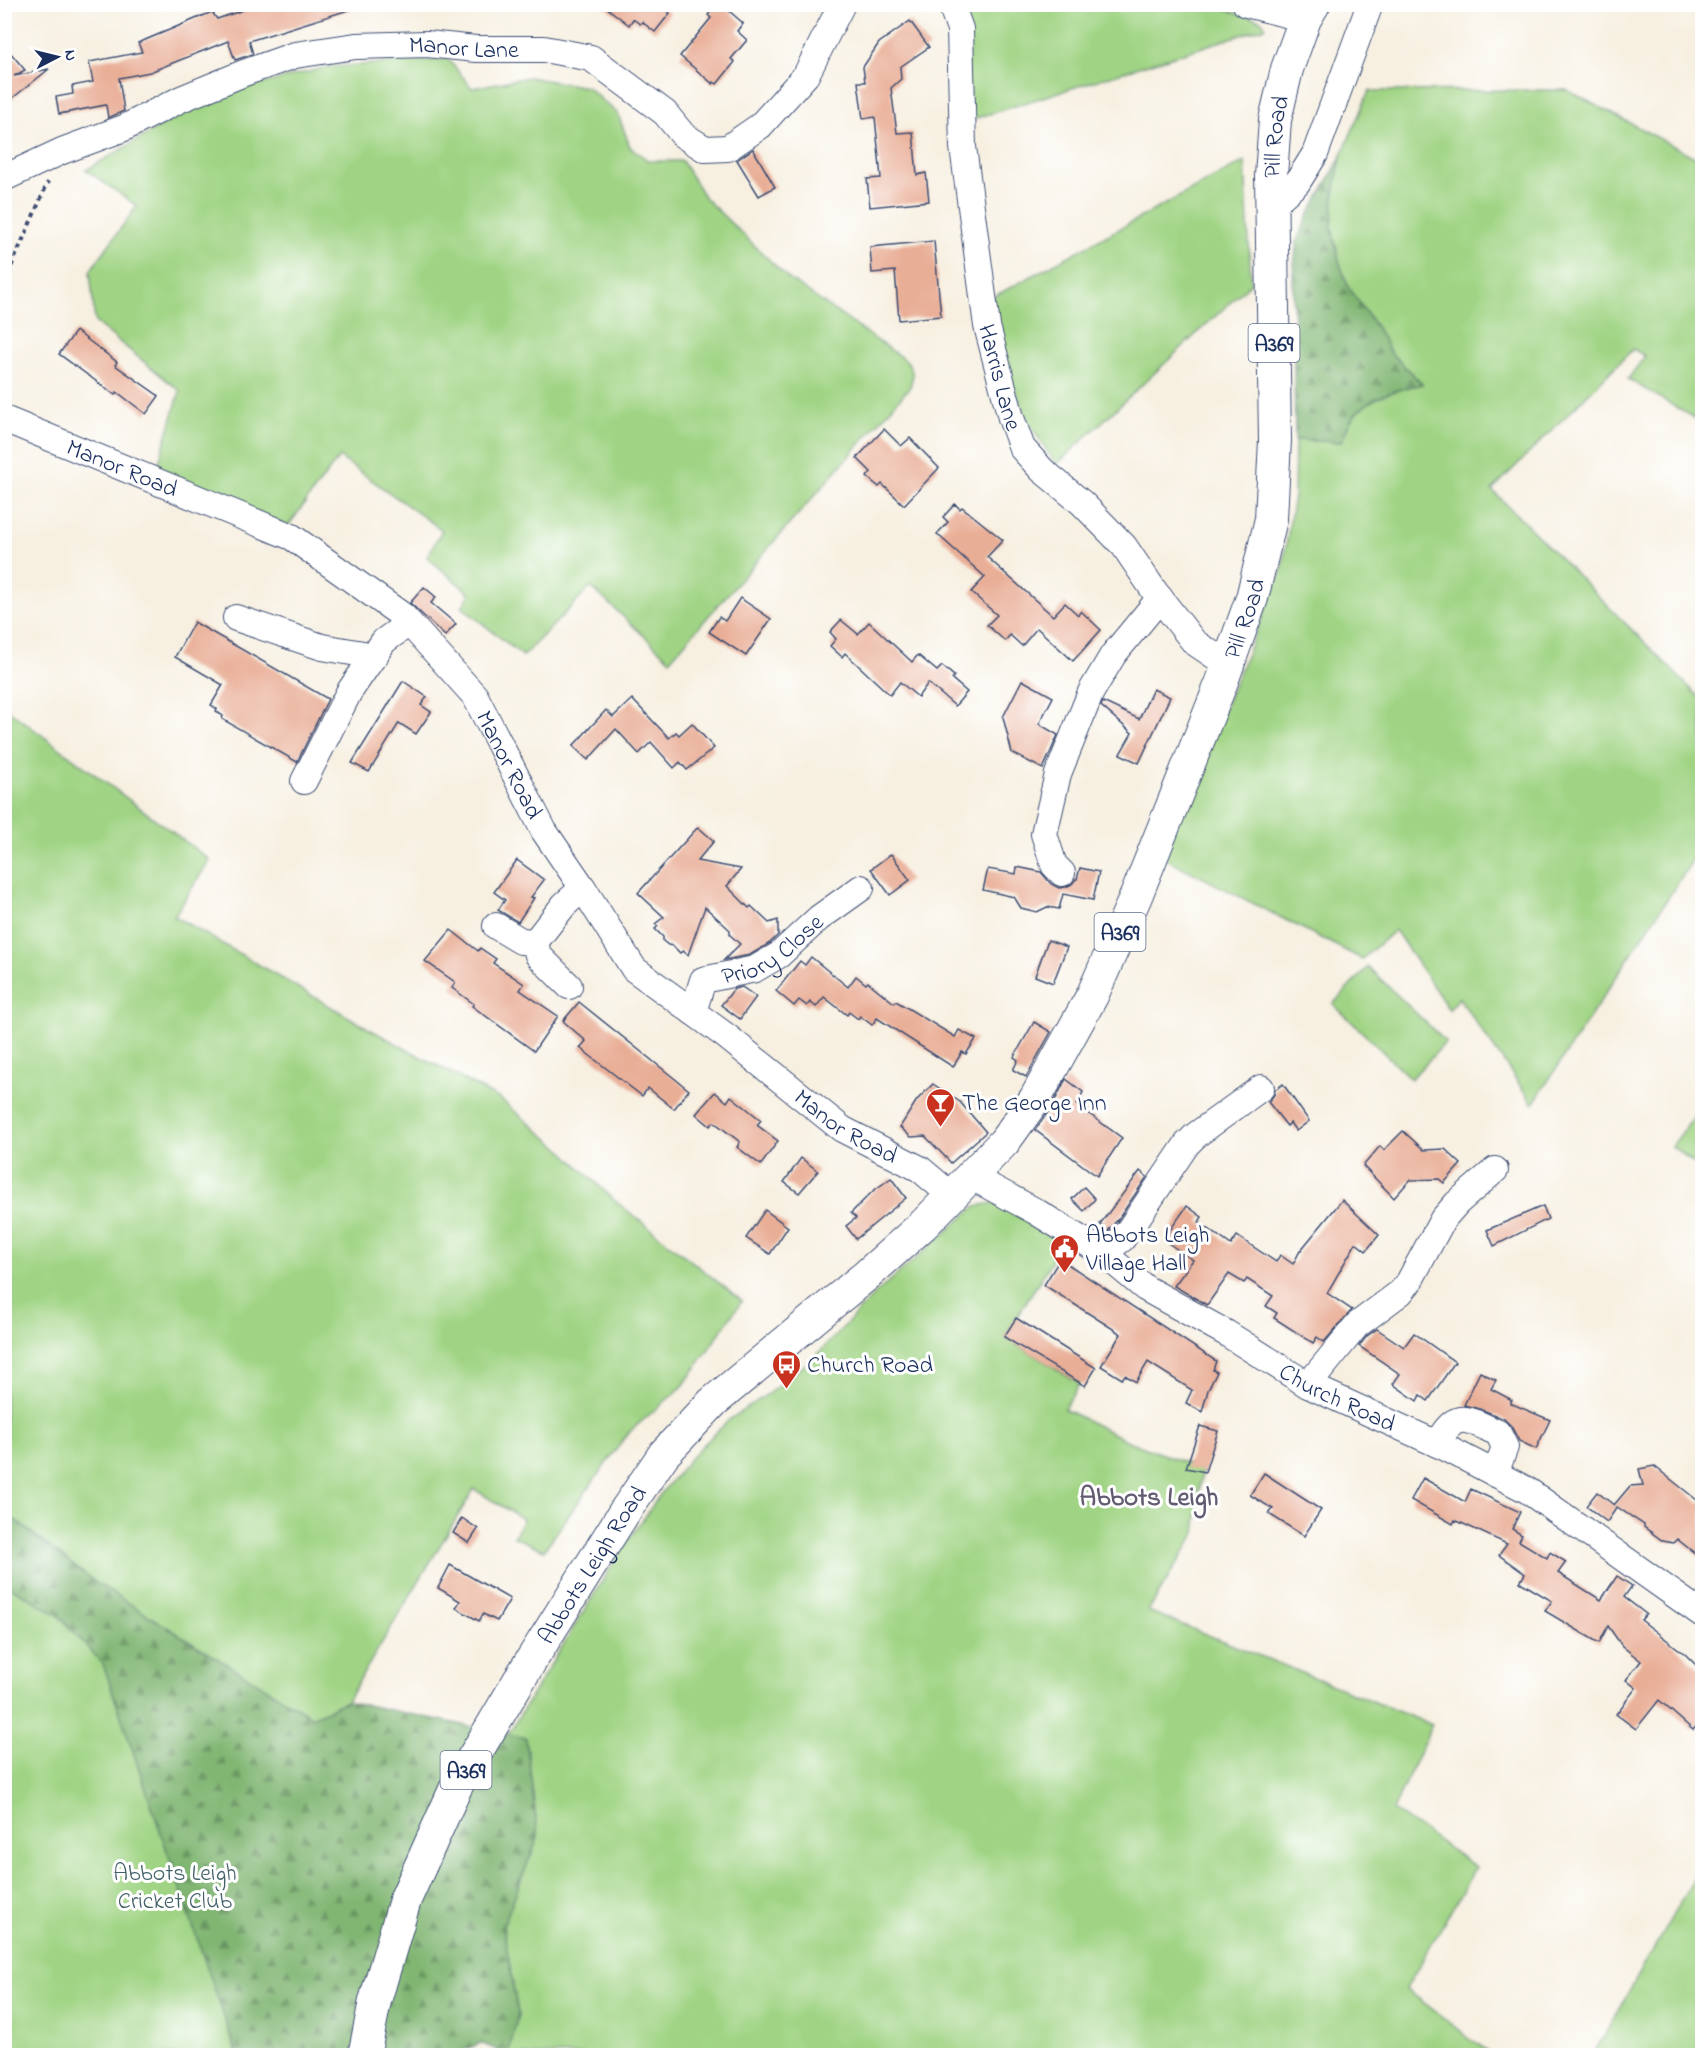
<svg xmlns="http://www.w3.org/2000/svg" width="1707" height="2060" font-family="'Indie Flower',sans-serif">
<defs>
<pattern id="forest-firs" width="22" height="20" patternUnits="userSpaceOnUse" patternTransform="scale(1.5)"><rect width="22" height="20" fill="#80b672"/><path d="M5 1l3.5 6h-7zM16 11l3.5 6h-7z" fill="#689461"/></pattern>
</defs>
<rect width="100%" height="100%" fill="#fff"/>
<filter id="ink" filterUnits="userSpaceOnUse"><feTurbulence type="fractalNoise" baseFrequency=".0167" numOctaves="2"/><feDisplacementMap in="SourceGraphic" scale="12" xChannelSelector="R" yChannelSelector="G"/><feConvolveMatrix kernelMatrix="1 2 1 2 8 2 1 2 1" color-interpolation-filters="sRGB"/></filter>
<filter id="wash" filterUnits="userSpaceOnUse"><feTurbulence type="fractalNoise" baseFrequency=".008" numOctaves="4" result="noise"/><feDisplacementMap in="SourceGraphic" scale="24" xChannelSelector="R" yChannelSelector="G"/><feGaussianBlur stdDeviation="1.35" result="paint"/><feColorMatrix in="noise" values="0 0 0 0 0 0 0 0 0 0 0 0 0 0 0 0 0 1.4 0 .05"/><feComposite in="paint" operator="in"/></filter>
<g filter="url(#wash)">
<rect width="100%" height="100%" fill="#f7f0e1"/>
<!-- green -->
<g fill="#a0d484" stroke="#5e8271" stroke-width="1.5">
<path d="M970,4h237l54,16 5,7 -299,94 -7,-107z"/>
<path d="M448,59l24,29 56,-11 59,10 31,27 12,33 19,14h33l23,37 84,81 119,83 5,13 -3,12 -240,273 -79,-73 -68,69 -61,-49 8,-13 -43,-37 15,-27 -103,-73 -51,69 -131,-58 23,-77 -85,-69 -5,-51 47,-65 -51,-36 125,-73 116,-30z"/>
<path d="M1567,90l135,71v262l-74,-44 17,-23 -12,-7 -141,141 210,210v146l-169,258 -74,-106 -10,12 -54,-80 -33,29 -200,-102 120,-287 12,-74 1,-56 46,2c4,-8 7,-19 13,-26 15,-19 45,-27 68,-32l-31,-31 -14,-25 -29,-41 -9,-26 -7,-33 2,-35 7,-36 28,-66z"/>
<path d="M1245,161l6,122 -195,182 -26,-40 -21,-48 -18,-79z"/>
<path d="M4,707l206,153 -36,56 199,115 127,68 63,52 51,49 128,101 -59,85 -55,47 -84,117 -30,-13 9,-18 -49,-30 -127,212 -35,16 -216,-134 -91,-71z"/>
<path d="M1368,967l78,75 -35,37 -78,-75z"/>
<path d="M1702,1106v64l-30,-24z"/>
<path d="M998,1202l66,40 -60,95 76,46 -16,26 66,33 72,27 -7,65 -47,77 284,114 -39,85 83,57 -70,122 86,66h-984l10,-41 -15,-88 35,-89 -12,-99 -18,-4 111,-180 40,-58 36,-43 35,-34 39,-26 46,-36 61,-64 100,-87z"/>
<path d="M10,1571l384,258 -58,226h-331l-1,-471z"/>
<path d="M1702,1864v191h-109z"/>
</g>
<!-- forest -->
<g fill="url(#forest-firs)" stroke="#4e7268" stroke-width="1.5">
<path d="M1341,157l-7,36 -2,35 7,33 9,26 29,41 14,25 31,31c-23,5 -53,12 -68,32 -6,7 -9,18 -13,26l-46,-2 -2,-166 4,-34 11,-24z"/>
<path d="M4,1512l92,71 216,134 35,-16 179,37 12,99 -35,89 15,88 -10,41 -27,-12 -29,12h-215l-134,-391 -45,-49 -53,-31z"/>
</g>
<g id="blocks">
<!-- building -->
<g fill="#e9ae96">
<path d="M261,4h93l1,4 -106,33 4,13 -18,6 -7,-19 -78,31 -31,6 5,33 -16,7 -2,-13 -47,9 -3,-17 17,-3 -1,-8 21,-4 -4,-20 53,-10 -4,-9 74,-31 5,7z"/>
<path d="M602,4h57l11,9 -15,19 -13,-10 -2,2 -7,-5 -4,6z"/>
<path d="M717,4h4l22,19 -6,8 10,9 -16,19 4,3 -18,22 -3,-2 -1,2 -33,-28 31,-38 -3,-3z"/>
<path d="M910,21l19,26 -29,20 1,12 -10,9 6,45 16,-1 4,43 9,-2 3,28 -59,6 -3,-28 14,-1 -6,-61 -12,2 -5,-37h7l-2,-15 16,-24z"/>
<path d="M4,45l21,25 -11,6 35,-7 -45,36z"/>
<path d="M753,149l22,38 -16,9 -22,-36z"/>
<path d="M934,241l7,75 -42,4 -4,-49 -23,2 -2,-26z"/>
<path d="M76,331l41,31 -2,3 44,31 -13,18 -29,-22 -2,3 -56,-41z"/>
<path d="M884,429l17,17 9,-8 29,30 -35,37 -22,-21 -3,3 -12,-10 4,-5 -14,-14z"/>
<path d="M955,504l5,5 2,-2 41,33 -16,17 66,59 12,-13 13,12 3,-4 20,19 -28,31 -36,-33 -15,18 -12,-11 -5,6 -18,-16 10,-10 -26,-23 14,-15 -48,-43 11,-12 -5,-5z"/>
<path d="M424,587l12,10 -5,6 25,21 -11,12 -35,-33z"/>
<path d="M740,598l31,21 -25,37 -37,-24 10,-15 6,4z"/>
<path d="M841,620l17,14 11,-12 43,40 6,-7 19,16 5,-5 12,10 -2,3 15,13 -12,14 -27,-23 -10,14 -18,-15 -10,13 -45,-42 -3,4 -12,-11 6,-7 -6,-7z"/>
<path d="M194,622l134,77 -31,63 -75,-43 1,-3 -7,-5 1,-2 -6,-4 12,-20 -48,-28z"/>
<path d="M1022,680l31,17 -14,27 19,11 -15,34 -31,-16 -9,-36z"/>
<path d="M403,681l24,16 -6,8 10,7 -15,22 -17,-11 -30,49 -17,-9z"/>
<path d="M1153,689l17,8 -31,66 -19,-9 12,-21 -31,-27 2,-4 36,17z"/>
<path d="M632,699l37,39 7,-6 3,3 13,-12 22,25 -27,22 -7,-8 -6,6 -23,-26 -12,12 -23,-25 -28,31 -15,-14 33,-36 7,7z"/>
<path d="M698,827l16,14 -17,20 44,8 -14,17 22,22 2,-2 18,17 9,-3v15l-8,8 -20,12 -26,5 16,-16 -10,-9v-5l-25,-23 -17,48 -5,-4 -3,2 -7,-7 -5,-1 -5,-4v-4l-8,-8 3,-3 -3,-2 9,-7 -26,-24z"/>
<path d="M891,854l19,26 -20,15 -19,-26z"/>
<path d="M517,860l27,20 -13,17 3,1 -16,24 -20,-12 7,-10 -11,-8z"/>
<path d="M1017,867l24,5 10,12 8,4 7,-1 6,-3 4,-5h1l3,-11 19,4 -6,28 -30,-6 -4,15 -12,-2 -10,5 -16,-4 -7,-11 -31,-7 5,-21 28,5z"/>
<path d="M451,930l27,21 2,-3 16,11 -3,4 31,21 -4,6 38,26 -24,35 -62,-45 2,-2 -22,-16 3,-6 -30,-21z"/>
<path d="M1048,940l19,7 -14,36 -18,-7z"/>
<path d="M811,957l37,30 8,-11 10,8 2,-2 26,21 2,-2 59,36 4,-7 17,9 -10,15 -4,-2 -9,15 -76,-49 -5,7 -12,-9 -2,3 -9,-7 -2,3 -23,-18 -8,10 -6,-5 -3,4 -8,-6 -5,6 -18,-15 24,-30 5,4z"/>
<path d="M742,987l14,10 -16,22 -19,-14 13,-16z"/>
<path d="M579,1002l110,88 -15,19 -26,-21 -6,8 -62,-48 6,-7 -23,-20z"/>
<path d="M1034,1022l17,10 -25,45 -13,-7 5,-10 -4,-3z"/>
<path d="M1066,1079l17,13 -6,13 45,33 -25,38 -62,-46 16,-22z"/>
<path d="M933,1084l27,18 26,30 -35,31 -26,-27 -14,1 -11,-10 17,-27z"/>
<path d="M1283,1084l26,37 -13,10 -6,-8 -3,3 -19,-24 6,-7 1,-5z"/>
<path d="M715,1092l12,10 4,-6 30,24 -4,5 21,16 -17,24 -24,-18 3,-5 -26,-20 -4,4 -14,-12z"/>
<path d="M1403,1131l21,19 21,-1 16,15 -17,19 -5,-4 -29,1 -16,18 -31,-32 17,-20 4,4z"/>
<path d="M801,1158l17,13 -19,22 -15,-11z"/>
<path d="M1140,1171l7,6 -28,41 -12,14 -7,-8z"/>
<path d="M891,1178l15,20 -50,41 -10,-13 10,-8 -5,-5 22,-22z"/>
<path d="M1084,1187l11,12 -11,12 -12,-12z"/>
<path d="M1342,1200l37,35 -13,16 -10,-8 -29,50 25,17 -28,32 -7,-5 -4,6 -39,-25 3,-5 -11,-7 7,-10 -26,-17 -3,4 -15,-9 -22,31 -33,-19 19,-26 -25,-17 2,-2 -5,-4 22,-31 15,11 -3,5 32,23 6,-9 39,26 4,-7 13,9 7,-13z"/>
<path d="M1543,1206l5,13 -54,27 -7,-16z"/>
<path d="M765,1210l23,17 -18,27 -24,-16z"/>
<path d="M1060,1259l156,102 -3,9 4,2 -9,18 -6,22 -16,-9 6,-13 -44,-28 -12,20 -11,-7 -3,4 -21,-13 20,-32 -77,-49z"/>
<path d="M1016,1318l80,50 -11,18 -81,-49z"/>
<path d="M1377,1329l27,18 10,-14 41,29 -27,39 -8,-6 -3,6 -24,-17 7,-10 -41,-28 8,-10z"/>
<path d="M1480,1372l16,8 -5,9 21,11 -2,3 40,17 -14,29 -17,-8 -8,-15 -7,-7 -21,-9 -19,-5z"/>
<path d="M1200,1426l18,5 -13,41 -19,-4z"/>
<path d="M1654,1466l48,38v55l-25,-20 -4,4 -10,-2 -19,-14v-2l-27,-18 -10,15 -21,-16 11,-14 17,13 16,-19 13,-1 -4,-16z"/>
<path d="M1264,1473l57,37 -17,26 -35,-22 4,-5 -23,-14z"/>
<path d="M1423,1478l42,24 6,-13 49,23 -8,17 10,6 -3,6 28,17 3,-6 16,10 -8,11 43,27 16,-24 15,10 -8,11 22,17 -5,6 44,34 17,17v49l-9,10 -34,-30 -23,29 -20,-15 20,-26 -10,-8 15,-19 -19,-15 -14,-20 -9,17 -54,-32 7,-10 -32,-19 5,-8 -26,-19 8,-11 -52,-24 -2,4 -42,-24z"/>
<path d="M462,1518l16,11 -9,14 -16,-10z"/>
<path d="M450,1565l60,34 -13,22 -14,-7 -4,7 -23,-13 4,-7 -22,-13z"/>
</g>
</g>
</g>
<g filter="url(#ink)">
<use href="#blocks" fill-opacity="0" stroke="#3c4c72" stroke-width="1.5"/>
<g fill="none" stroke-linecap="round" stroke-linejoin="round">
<defs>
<g id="minor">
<path id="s1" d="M951,4l9,25 3,118 24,179 24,92 11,30 20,22 40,33 42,43 31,46 39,50 34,23"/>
<path d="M1246,4l59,15"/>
<path id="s2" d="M4,178l58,-27 62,-23 57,-29 63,-26 51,-18 61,-9 71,-2 49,5h68l47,9 74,55 18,22 22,14 23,-1 32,-22 46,-51 36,-71"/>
<path d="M1272,205l25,-22 18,-29 55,-150"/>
<path id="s3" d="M4,419l288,118 111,79 72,80 69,135 39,57 51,81 92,67 116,93 78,40 32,27"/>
<path d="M236,618l86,29 53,9"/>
<path d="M304,781l45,-89 35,-51 25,-18"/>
<path d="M1062,873l-8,-8 -10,-31 14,-60 33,-82 22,-37 47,-57"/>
<path d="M496,926l25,15 14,1 3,13 31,31"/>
<path d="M535,942l29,-37 19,-17"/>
<path id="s4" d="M693,1012l10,-32 52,-11 24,-14 40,-37 42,-30"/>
<path id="s5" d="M972,1177l63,34 68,42 42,35 81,45 82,52 138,63 81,42 175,124"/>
<path d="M1103,1253l19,-14 9,-12 56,-83 9,-9 65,-47"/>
<path d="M1308,1385l49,-60 44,-33 8,-10 34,-63 14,-16 38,-33"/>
<path d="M1437,1444c20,-36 29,-25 61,-11l7,14 -10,27"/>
</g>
<g id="major">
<path id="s6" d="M364,2056l11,-55 30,-101 52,-115 70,-118 98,-156 39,-57 49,-52 155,-128 55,-49 81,-83 31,-43 57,-103 44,-100 85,-212 31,-86 19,-79 4,-79 -4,-264 4,-56 12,-51 18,-50 9,-15"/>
</g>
</defs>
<!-- minor casing -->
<use href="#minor" stroke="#3c4c72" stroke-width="28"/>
<!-- major casing -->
<use href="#major" stroke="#3c4c72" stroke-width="34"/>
<!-- path -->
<path stroke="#3c4c72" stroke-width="4" stroke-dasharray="4.5 4.5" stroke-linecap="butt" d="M4,283l44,-101"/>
<!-- minor -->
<use href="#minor" stroke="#fff" stroke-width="26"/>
<!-- major -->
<use href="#major" stroke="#fff" stroke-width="32"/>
</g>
</g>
<!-- icons -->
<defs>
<symbol id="bar-pin" viewBox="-11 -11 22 30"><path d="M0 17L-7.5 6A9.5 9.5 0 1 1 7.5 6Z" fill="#c8321e" stroke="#fff"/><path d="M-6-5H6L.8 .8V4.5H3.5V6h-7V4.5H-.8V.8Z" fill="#fff"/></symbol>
<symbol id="civic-pin" viewBox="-11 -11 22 30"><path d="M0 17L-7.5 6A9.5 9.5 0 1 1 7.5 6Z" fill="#c8321e" stroke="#fff"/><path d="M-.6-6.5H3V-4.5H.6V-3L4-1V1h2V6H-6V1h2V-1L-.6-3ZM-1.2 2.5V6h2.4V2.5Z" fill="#fff"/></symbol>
<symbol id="bus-pin" viewBox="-11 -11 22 30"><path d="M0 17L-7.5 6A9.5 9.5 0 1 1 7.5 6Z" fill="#c8321e" stroke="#fff"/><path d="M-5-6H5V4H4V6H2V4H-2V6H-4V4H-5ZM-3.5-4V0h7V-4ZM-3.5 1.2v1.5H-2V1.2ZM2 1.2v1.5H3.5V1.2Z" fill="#fff"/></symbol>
</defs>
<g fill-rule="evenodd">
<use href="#bar-pin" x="924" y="1086" width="33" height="45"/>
<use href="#civic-pin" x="1048" y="1232" width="33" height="45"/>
<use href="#bus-pin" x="770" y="1348" width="33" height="45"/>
</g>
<g text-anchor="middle" stroke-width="6" stroke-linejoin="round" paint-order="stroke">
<!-- shield labels -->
<g fill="#fff" stroke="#5f6d8e" stroke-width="1.5">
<rect x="1248.5" y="324" width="51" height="38" rx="4.5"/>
<rect x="1094.5" y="913" width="51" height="38" rx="4.5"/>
<rect x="440.5" y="1751" width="51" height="38" rx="4.5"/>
</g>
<g font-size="22" font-weight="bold" fill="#1b2f5e">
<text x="1274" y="351">A369</text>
<text x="1120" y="940">A369</text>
<text x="466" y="1778">A369</text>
</g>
<!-- street labels -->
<g font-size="24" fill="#1b2f5e" stroke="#fff">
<text dy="8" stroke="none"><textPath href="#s2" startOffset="486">Manor Lane</textPath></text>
<text dy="8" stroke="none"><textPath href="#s6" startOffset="2204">Pill Road</textPath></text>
<text dy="8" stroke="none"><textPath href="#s1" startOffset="378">Harris Lane</textPath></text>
<text dy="8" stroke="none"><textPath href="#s3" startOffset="128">Manor Road</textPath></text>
<text dy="8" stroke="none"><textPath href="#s6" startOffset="1718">Pill Road</textPath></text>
<text dy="8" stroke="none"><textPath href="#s3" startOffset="632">Manor Road</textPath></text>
<text dy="8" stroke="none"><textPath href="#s4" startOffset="111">Priory Close</textPath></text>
<text dy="8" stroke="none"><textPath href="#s3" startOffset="1136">Manor Road</textPath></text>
<text dy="8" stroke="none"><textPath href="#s5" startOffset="428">Church Road</textPath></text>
<text dy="8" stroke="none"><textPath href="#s6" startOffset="546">Abbots Leigh Road</textPath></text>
</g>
<!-- poi labels -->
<g font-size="24" fill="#1b2f5e" stroke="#fff" text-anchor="start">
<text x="962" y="1110">The George Inn</text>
<text x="1086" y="1242">Abbots Leigh<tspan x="1086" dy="28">Village Hall</tspan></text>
<text x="807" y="1372">Church Road</text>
</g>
<!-- park labels -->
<g font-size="24" fill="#436169" stroke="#fff">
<text x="175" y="1880">Abbots Leigh<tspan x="175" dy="28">Cricket Club</tspan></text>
</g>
<!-- quarter labels -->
<g font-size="27" font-weight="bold" fill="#635b72" stroke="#fff">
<text x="1149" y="1505">Abbots Leigh</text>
</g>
</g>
<!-- margin -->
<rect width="1707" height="2060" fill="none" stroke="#fff" stroke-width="24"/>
<!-- north arrow -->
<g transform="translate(57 57) rotate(83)" stroke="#ffffff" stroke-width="4.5" paint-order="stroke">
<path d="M0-4.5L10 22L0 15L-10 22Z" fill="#1b2f5e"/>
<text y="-9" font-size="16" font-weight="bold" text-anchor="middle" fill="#1b2f5e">N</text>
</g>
</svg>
